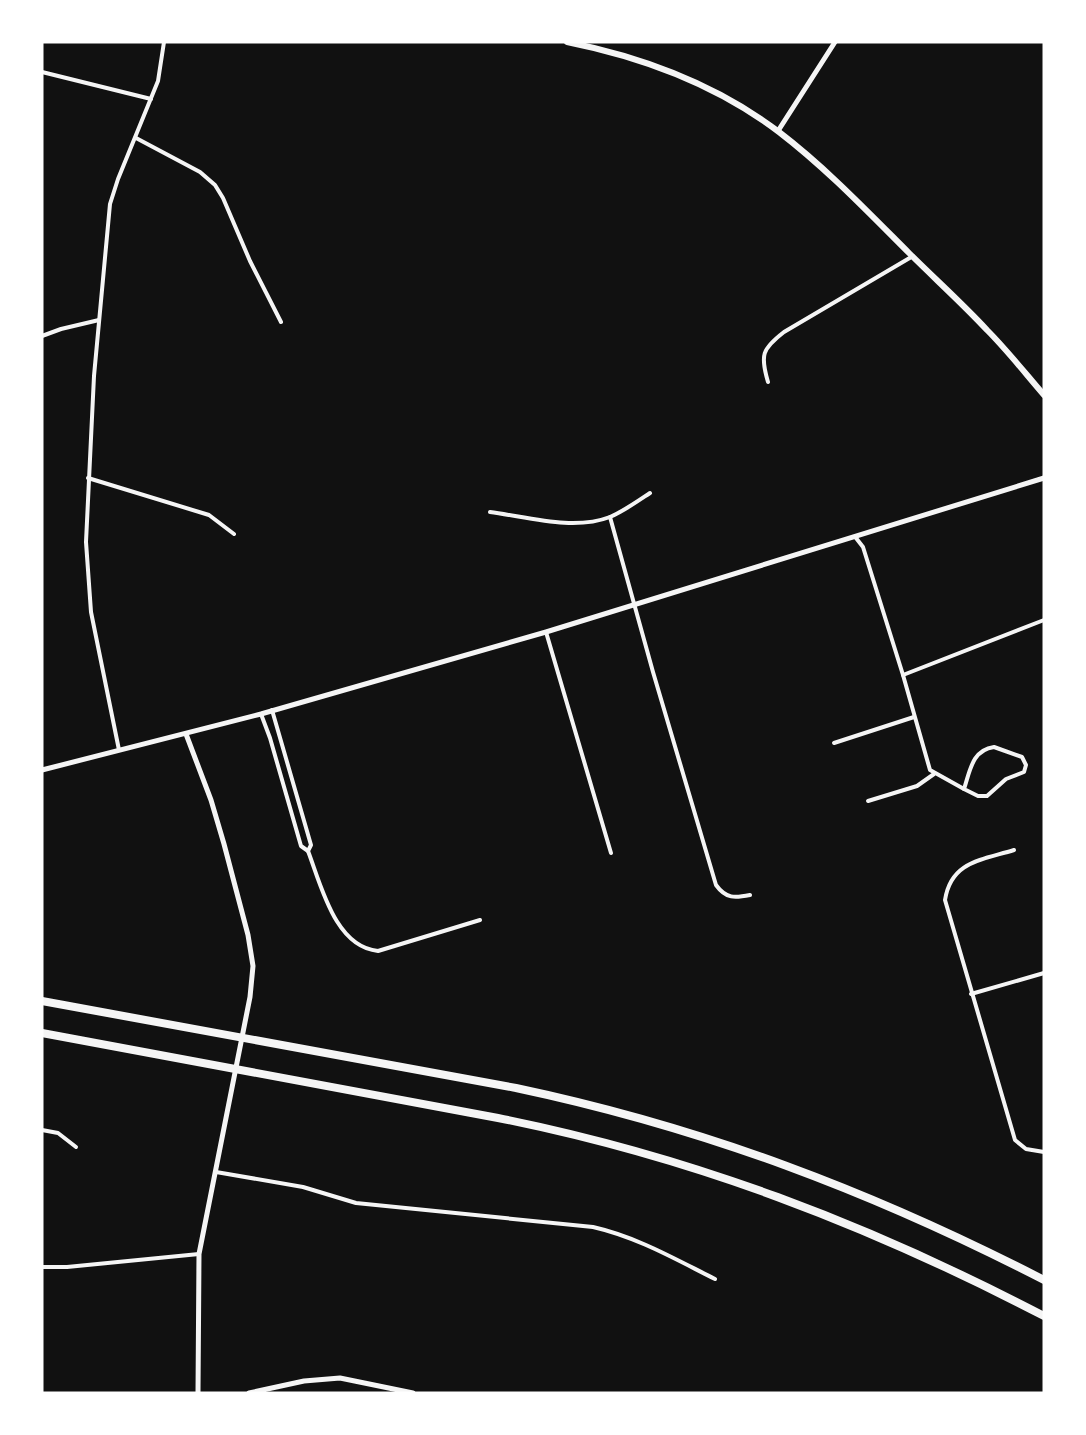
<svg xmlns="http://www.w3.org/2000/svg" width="1086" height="1435" font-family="'Fira Sans Condensed',sans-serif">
<rect width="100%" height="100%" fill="#111"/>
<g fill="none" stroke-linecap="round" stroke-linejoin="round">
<!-- minor -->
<g stroke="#f5f5f5" stroke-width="4">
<path d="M42,72l109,27"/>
<path d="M136,138l64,34 15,13 8,13 27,63 31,61"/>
<path d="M42,336l19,-7 38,-9"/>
<path d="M768,382c-8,-27 -6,-33 16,-50l129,-76"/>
<path d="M88,478l121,37 25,19"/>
<path d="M490,512c38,5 83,19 120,5 14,-6 28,-16 40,-24"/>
<path d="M610,517l43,155 63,213c10,14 19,13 34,10"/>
<path d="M856,538l7,9 40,128 27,95 34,19"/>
<path d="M546,632l65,221"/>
<path d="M903,675l141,-55"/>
<path d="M272,710l39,135 -3,6"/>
<path d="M261,714l9,24 31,108 7,5c13,34 27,96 70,100l102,-31"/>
<path d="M834,743l80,-26"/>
<path d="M994,747l28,10 4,8 -2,7 -18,7 -19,17h-9l-14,-7c6,-18 8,-39 30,-42z"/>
<path d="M119,750l-28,-138 -5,-70 8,-166 16,-172 8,-25 40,-98 6,-39"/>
<path d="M868,801l49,-15 17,-12"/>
<path d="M1014,850c-32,10 -63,11 -69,50l70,240 11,9 18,3"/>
<path d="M971,994l73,-21"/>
<path d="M42,1130l16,3 18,14"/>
<path d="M216,1172l87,15 53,16 237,24c44,10 82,32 122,52"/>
<path d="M42,1267h25l132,-13"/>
</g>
<!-- tertiary -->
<g stroke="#f5f5f5" stroke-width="5">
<path d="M778,131l57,-89"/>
<path d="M186,734l25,66 13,44 24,91 5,31 -3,31 -51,257 -1,139"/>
<path d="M42,770l219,-56 285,-82 498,-154"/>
<path d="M249,1393l55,-12 36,-3 73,15"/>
</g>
<!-- secondary -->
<path stroke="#f5f5f5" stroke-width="6" d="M567,42c75,15 150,43 212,90 47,36 88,79 130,121 26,26 53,50 78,77 20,20 38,43 57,65"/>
<!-- motorway -->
<g stroke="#f5f5f5" stroke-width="8">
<path d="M42,1001l474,87c189,40 357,104 528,192"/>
<path d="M42,1033l456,85c195,39 369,106 546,198"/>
</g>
</g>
<!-- border -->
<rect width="1086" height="1435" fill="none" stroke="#ffffff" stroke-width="87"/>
</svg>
